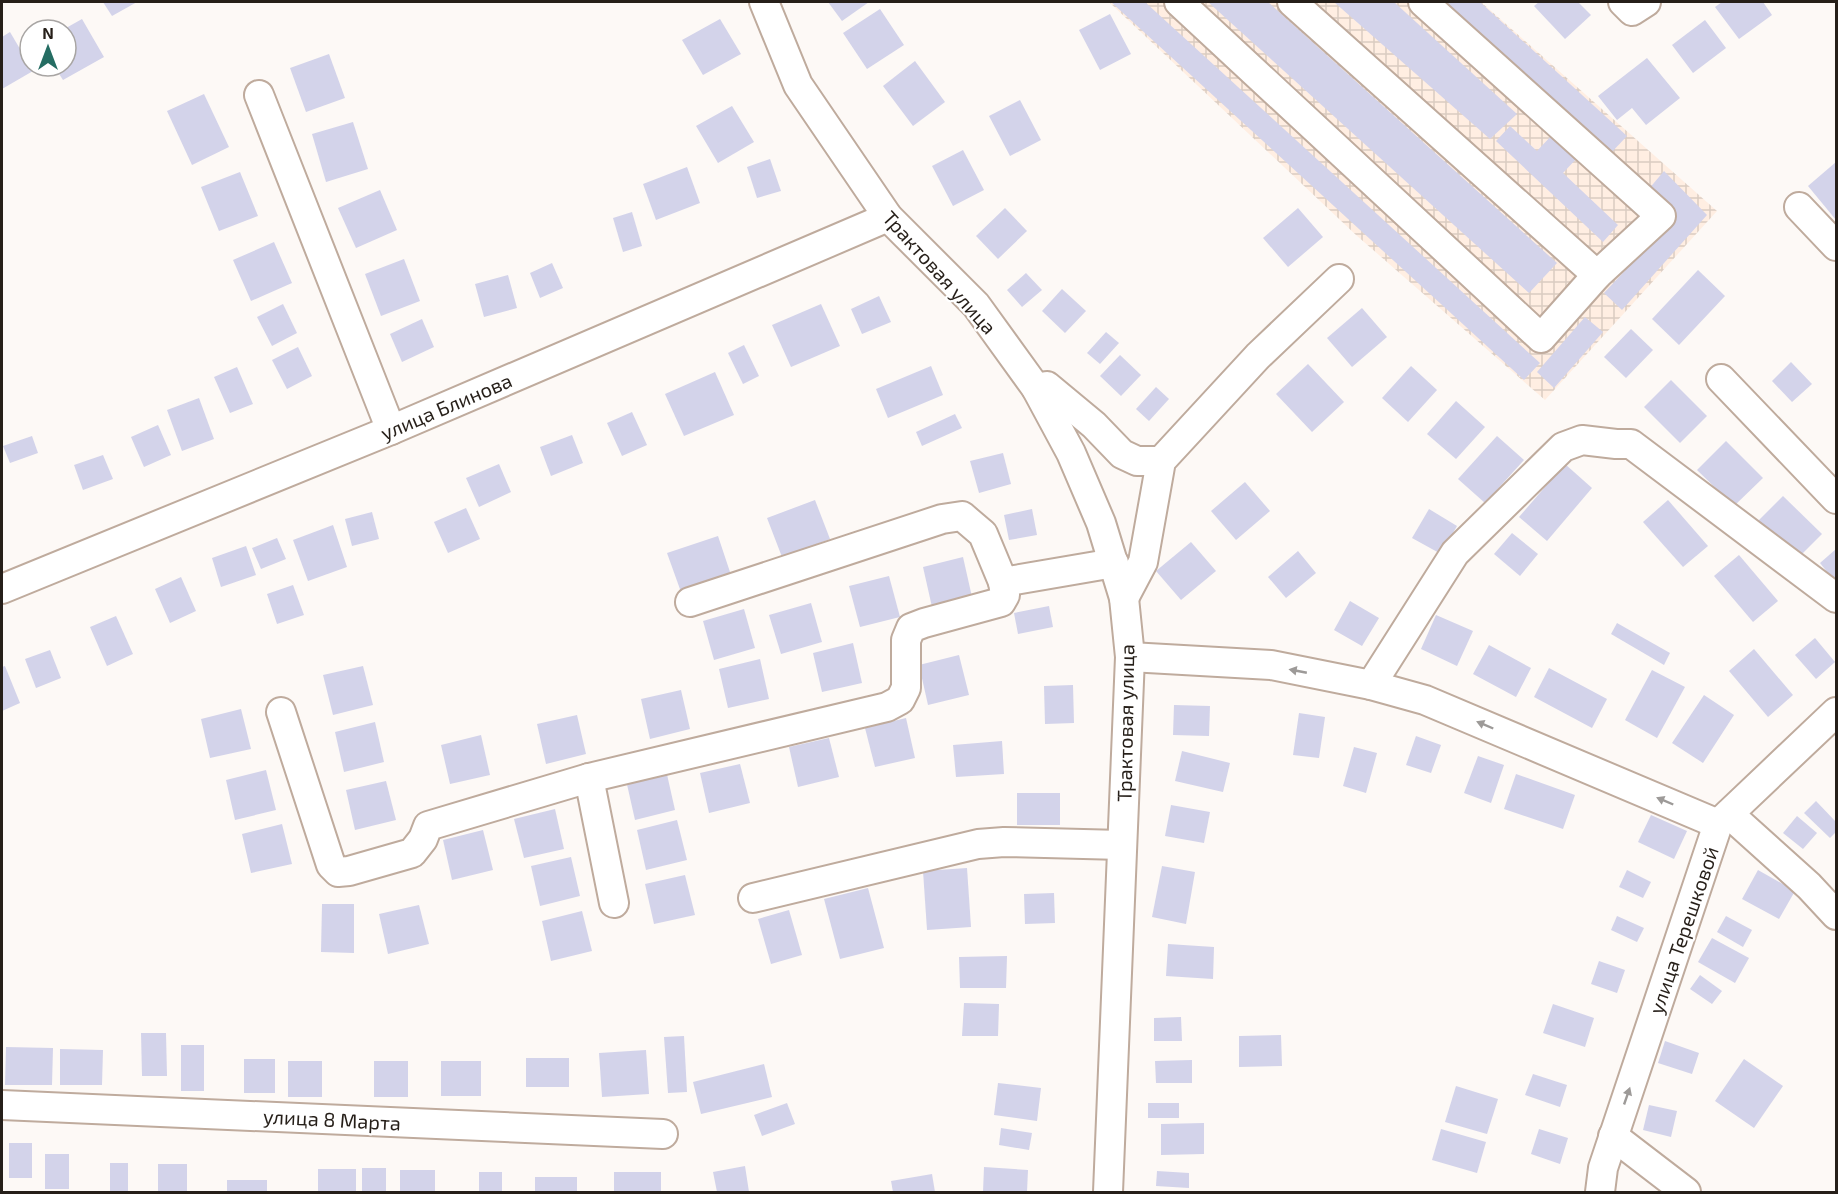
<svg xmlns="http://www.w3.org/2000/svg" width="1838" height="1194" font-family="'Exo 2',sans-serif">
<defs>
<pattern id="industrial-grid" width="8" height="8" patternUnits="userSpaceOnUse" patternTransform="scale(1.5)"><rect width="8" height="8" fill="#ffeee2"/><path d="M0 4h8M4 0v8" fill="none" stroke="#daccc1"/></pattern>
</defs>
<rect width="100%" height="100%" fill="#fdf9f6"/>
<path fill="url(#industrial-grid)" d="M1109 2H1481L1717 211 1545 400 1356 235Z"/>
<g fill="#d3d3ea">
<path d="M103 2H137L112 16Z"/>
<path d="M828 2H869L842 21Z"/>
<path d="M1111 2H1145L1540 363 1524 380Z"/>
<path d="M1208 2H1268L1557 263 1529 293Z"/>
<path d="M1334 2H1394L1517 114 1490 139Z"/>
<path d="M1446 2H1480L1627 136 1611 153Z"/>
<path d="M1539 2H1578L1591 15 1565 39 1534 6Z"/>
<path d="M1722 2H1763L1772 15 1739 39 1715 7Z"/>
<path d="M880 9 904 45 867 69 843 33Z"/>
<path d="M1110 14 1131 54 1100 70 1079 30Z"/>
<path d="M82 19 104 57 63 80 54 66H66V28Z"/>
<path d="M720 19 741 54 703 75 682 40Z"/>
<path d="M1705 20 1726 48 1693 73 1672 45Z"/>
<path d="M10 32 33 71 2 89V37Z"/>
<path d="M329 54 345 98 306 112 290 68Z"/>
<path d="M1647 58 1680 98 1646 125 1632 108 1617 120 1598 96Z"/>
<path d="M915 61 945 102 913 126 883 86Z"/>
<path d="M204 94 229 147 192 165 167 111Z"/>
<path d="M1020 100 1041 140 1010 156 989 116Z"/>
<path d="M732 106 754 142 718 163 696 126Z"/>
<path d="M353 122 368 169 326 182 312 134Z"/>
<path d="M1510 126 1537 151 1553 134 1578 157 1563 173 1618 225 1603 242 1496 141Z"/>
<path d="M963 150 984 190 953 206 932 166Z"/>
<path d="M770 159 781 191 757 198 747 167Z"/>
<path d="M1836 162V220L1808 186Z"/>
<path d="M687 167 700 203 656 220 643 184Z"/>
<path d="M1664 171 1707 215 1622 310 1604 293 1676 216 1648 190Z"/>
<path d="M240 172 258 216 219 231 201 187Z"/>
<path d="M380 190 397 230 356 248 338 208Z"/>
<path d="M1005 208 1027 231 998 259 976 236Z"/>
<path d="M1298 208 1323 237 1288 267 1263 238Z"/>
<path d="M632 212 642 246 623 252 613 218Z"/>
<path d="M274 242 292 283 251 301 233 260Z"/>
<path d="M404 259 420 301 381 316 365 274Z"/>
<path d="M552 263 563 288 540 298 530 273Z"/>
<path d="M1698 270 1725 296 1679 345 1652 319Z"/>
<path d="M1026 273 1042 290 1022 307 1007 290Z"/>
<path d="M508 275 517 308 484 317 475 284Z"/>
<path d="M1062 289 1086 311 1065 333 1042 311Z"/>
<path d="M879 296 891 322 862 334 851 309Z"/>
<path d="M283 304 297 333 272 346 257 317Z"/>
<path d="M821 304 840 346 791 367 772 325Z"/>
<path d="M1362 308 1387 337 1352 367 1327 338Z"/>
<path d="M1585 317 1603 332 1554 388 1537 372Z"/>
<path d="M422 319 434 347 402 362 390 334Z"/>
<path d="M1631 329 1653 350 1626 378 1604 357Z"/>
<path d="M1106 332 1119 343 1100 364 1087 353Z"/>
<path d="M744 345 759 376 743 384 728 353Z"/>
<path d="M298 347 312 376 287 389 272 360Z"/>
<path d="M1120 355 1141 375 1121 396 1100 376Z"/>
<path d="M1791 362 1812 384 1792 402 1772 381Z"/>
<path d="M1308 364 1344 402 1312 432 1276 394Z"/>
<path d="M931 366 943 395 888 418 876 389Z"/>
<path d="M1411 366 1437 390 1408 422 1382 398Z"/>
<path d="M237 367 253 404 230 413 214 377Z"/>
<path d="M715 372 734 415 684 436 665 394Z"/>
<path d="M1671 380 1707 416 1680 443 1644 407Z"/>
<path d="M1156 387 1169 399 1149 421 1136 409Z"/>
<path d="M199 398 214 439 182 451 167 410Z"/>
<path d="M1456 401 1485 427 1456 459 1427 434Z"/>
<path d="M632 412 647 445 622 456 607 423Z"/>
<path d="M955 414 962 428 922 446 916 432Z"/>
<path d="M158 425 171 455 144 467 131 437Z"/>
<path d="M572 435 583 463 551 476 540 447Z"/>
<path d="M32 436 38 453 10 463 3 446Z"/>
<path d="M1497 436 1524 460 1485 503 1458 479Z"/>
<path d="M1726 441 1763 478 1734 506 1697 470Z"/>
<path d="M1003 453 1011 484 979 493 970 461Z"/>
<path d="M103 455 113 479 83 490 74 465Z"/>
<path d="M499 464 511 492 479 507 466 478Z"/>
<path d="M1565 464 1592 488 1547 541 1519 517Z"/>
<path d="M1245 482 1270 511 1236 540 1211 511Z"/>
<path d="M1783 496 1822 534 1793 563 1754 525Z"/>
<path d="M815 500 830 539 782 557 767 518Z"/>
<path d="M1668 500 1708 546 1683 567 1643 522Z"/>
<path d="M466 508 480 539 448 553 434 522Z"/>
<path d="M1032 509 1037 535 1009 540 1004 515Z"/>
<path d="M1429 509 1457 526 1441 554 1412 538Z"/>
<path d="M372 512 379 539 352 546 345 519Z"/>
<path d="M333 525 347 567 308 581 293 540Z"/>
<path d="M1512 533 1538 554 1520 576 1494 554Z"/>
<path d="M718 536 731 575 681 592 667 553Z"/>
<path d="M277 538 286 559 261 569 252 548Z"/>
<path d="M1191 542 1216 571 1181 600 1156 571Z"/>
<path d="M246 546 256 575 221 587 212 558Z"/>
<path d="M1836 549V583L1820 563Z"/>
<path d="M1298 551 1316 573 1286 598 1268 577Z"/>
<path d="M1739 555 1778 601 1753 622 1714 576Z"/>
<path d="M963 557 972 597 932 607 923 567Z"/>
<path d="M889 576 900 617 860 627 849 586Z"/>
<path d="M181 577 196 611 170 623 155 589Z"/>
<path d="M293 585 304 615 277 624 267 594Z"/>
<path d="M1350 601 1379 618 1362 646 1334 630Z"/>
<path d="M811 603 822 642 781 654 769 615Z"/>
<path d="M1049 606 1053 627 1018 634 1014 613Z"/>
<path d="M744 609 755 648 714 660 703 621Z"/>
<path d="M1436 615 1473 631 1457 666 1421 649Z"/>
<path d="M116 616 133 654 107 666 90 627Z"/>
<path d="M1617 623 1670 653 1664 665 1611 634Z"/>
<path d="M1815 638 1835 662 1816 679 1795 655Z"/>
<path d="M853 643 862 683 822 692 813 653Z"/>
<path d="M1489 645 1531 668 1516 697 1473 674Z"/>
<path d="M1754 649 1793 695 1768 717 1729 671Z"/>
<path d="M50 650 61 678 36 688 25 659Z"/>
<path d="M959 655 969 695 928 705 919 665Z"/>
<path d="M760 659 769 699 728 708 719 669Z"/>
<path d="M5 666 20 703 2 711V667Z"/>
<path d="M363 666 373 705 333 715 323 675Z"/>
<path d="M1549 668 1607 699 1592 728 1534 697Z"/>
<path d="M1652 670 1685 687 1657 738 1625 720Z"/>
<path d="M1073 685 1074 723 1045 724 1044 686Z"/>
<path d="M681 690 690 729 650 739 641 699Z"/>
<path d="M1704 695 1734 715 1703 763 1672 743Z"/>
<path d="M1174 705 1210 706 1209 736 1173 735Z"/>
<path d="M241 709 251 749 210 758 201 719Z"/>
<path d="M1299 713 1325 717 1319 758 1293 755Z"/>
<path d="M577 715 586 754 546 764 537 724Z"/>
<path d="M906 718 915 758 875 767 865 728Z"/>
<path d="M375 722 384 762 344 772 335 732Z"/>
<path d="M481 735 490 775 450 784 441 745Z"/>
<path d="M1416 736 1441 745 1431 773 1406 765Z"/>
<path d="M829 738 839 777 798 787 789 747Z"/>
<path d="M1002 741 1004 774 956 777 953 745Z"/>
<path d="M1354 747 1377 753 1366 793 1343 786Z"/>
<path d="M1182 751 1230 763 1223 792 1175 781Z"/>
<path d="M1478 756 1504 765 1491 803 1464 793Z"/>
<path d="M740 764 750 803 709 813 700 773Z"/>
<path d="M266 770 276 810 235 820 226 780Z"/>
<path d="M666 770 675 810 635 820 626 780Z"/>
<path d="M1516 774 1575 795 1563 829 1504 809Z"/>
<path d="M386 781 396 820 355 830 346 790Z"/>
<rect x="1017" y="793" width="43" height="32"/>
<path d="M1816 801 1836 822V832L1830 838 1804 813Z"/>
<path d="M1171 805 1210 812 1204 843 1165 836Z"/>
<path d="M555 809 564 849 524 858 514 819Z"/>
<path d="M1651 815 1687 831 1674 859 1638 842Z"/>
<path d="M1797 816 1817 833 1803 849 1783 833Z"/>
<path d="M677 820 687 860 646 870 637 830Z"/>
<path d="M282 824 292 864 251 873 242 834Z"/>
<path d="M483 830 493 870 452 880 443 840Z"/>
<path d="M571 857 580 896 540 906 531 866Z"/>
<path d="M1162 866 1195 872 1186 924 1152 917Z"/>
<path d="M967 868 971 927 927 930 923 871Z"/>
<path d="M1627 870 1651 882 1643 898 1619 887Z"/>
<path d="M1758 870 1795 891 1779 919 1742 899Z"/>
<path d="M685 875 695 915 654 924 645 884Z"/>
<path d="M868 888 884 948 840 959 824 899Z"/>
<path d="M1054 893 1055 923 1025 924 1024 894Z"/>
<path d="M322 904H354V953L321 952Z"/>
<path d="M419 905 429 944 388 954 379 914Z"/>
<path d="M789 910 802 955 771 964 758 919Z"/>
<path d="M582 911 592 951 551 961 542 921Z"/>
<path d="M1617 916 1644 928 1637 942 1611 930Z"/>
<path d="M1726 916 1752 930 1743 947 1717 932Z"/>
<path d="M1712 938 1749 958 1735 983 1698 962Z"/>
<path d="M1168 944 1214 947 1213 979 1166 976Z"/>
<path d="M1007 956 1006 988H960L959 957Z"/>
<path d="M1599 961 1625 970 1617 993 1591 984Z"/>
<path d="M1700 975 1722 991 1712 1004 1690 989Z"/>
<path d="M964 1003 999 1004 998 1036H962Z"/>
<path d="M1553 1004 1594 1018 1585 1047 1543 1033Z"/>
<path d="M1181 1017 1182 1041H1154V1018Z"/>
<path d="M141 1033H166L167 1076H142Z"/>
<path d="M1281 1035 1282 1066 1239 1067V1036Z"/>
<path d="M684 1036 687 1092 668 1093 664 1037Z"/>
<path d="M1665 1041 1699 1053 1692 1074 1658 1063Z"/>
<rect x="181" y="1045" width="23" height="46"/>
<path d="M6 1047 53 1048 52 1085H5Z"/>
<path d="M60 1049 103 1050 102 1085H60Z"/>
<path d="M646 1050 649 1094 602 1097 599 1053Z"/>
<rect x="526" y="1058" width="43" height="29"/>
<rect x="244" y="1059" width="31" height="34"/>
<path d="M1744 1059 1783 1086 1754 1128 1715 1101Z"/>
<path d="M1192 1060V1083H1156L1155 1061Z"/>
<rect x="288" y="1061" width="34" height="36"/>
<rect x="374" y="1061" width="34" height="36"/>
<rect x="441" y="1061" width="40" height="35"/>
<path d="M764 1064 772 1097 701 1114 693 1082Z"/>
<path d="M1533 1074 1567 1085 1560 1107 1525 1095Z"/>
<path d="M998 1083 1041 1088 1037 1121 994 1115Z"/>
<path d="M1456 1086 1498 1099 1487 1134 1445 1122Z"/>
<path d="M787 1103 795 1124 762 1136 754 1115Z"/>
<rect x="1148" y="1103" width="31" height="15"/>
<path d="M1649 1105 1677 1111 1671 1137 1643 1130Z"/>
<path d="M1204 1123V1154L1161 1155V1124Z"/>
<path d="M1001 1128 1032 1133 1029 1150 999 1145Z"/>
<path d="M1441 1129 1486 1142 1477 1173 1432 1160Z"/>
<path d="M1539 1129 1568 1138 1560 1164 1531 1154Z"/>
<rect x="9" y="1143" width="23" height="35"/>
<rect x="45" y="1154" width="24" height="35"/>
<rect x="110" y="1163" width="18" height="29"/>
<rect x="158" y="1164" width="29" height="28"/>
<path d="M745 1166 749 1192H717L713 1172Z"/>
<path d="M984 1167 1028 1170 1027 1192H983Z"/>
<rect x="362" y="1168" width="24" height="24"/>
<rect x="318" y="1169" width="38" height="23"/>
<rect x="400" y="1170" width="35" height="22"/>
<path d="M1157 1171 1189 1173V1188L1156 1186Z"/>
<rect x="479" y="1172" width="23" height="20"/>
<rect x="614" y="1172" width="47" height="20"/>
<path d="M932 1174 935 1192H893L891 1181Z"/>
<rect x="535" y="1177" width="42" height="15"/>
<rect x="227" y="1180" width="40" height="12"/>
</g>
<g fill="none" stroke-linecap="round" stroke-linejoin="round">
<g stroke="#bfab9d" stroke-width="32">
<g id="minor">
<path d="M764 2 798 85 888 217 976 305 1036 388 1071 453 1101 523 1124 598 1130 657 1108 1192"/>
<path d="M1179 2 1541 338 1597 275 1661 216 1423 2"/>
<path d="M1292 2 1597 275"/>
<path d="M1623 2 1632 11 1646 2"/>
<path d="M259 95 391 430"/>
<path d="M1799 207 1836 246"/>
<path d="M1721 379 1836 499"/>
<path d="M1036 388 1047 386 1094 425 1122 454 1137 461H1161"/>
<path d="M2 589 391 430 888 217"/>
<path d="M1124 598 1143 562 1161 461 1258 356 1339 279"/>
<path d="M690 602 942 519 962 516 983 534 1003 582 1114 563"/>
<path d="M1130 657 1271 665 1371 685 1425 700 1718 824"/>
<path d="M1371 685 1455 553 1563 447 1582 440 1616 444H1631L1836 598"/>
<path d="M281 712 331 865 338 872 349 871 412 853 423 839 428 826 589 778 887 707 900 700 906 688V640L911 628 924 623 1001 602 1005 595 1003 582"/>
<path d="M589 778 614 903"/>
<path d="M1729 814 1809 886 1836 915"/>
<path d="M753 898 978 844 1004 842 1122 845"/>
<path d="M2 1105 663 1134"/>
<path d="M1613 1136 1686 1192"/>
<path d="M1600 1192 1603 1168 1718 824 1836 712"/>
</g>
</g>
<use href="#minor" stroke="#fff" stroke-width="28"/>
</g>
<defs><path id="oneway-solid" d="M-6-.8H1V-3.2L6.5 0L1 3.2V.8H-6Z" transform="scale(1.5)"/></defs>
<g fill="#9d9a98">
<use href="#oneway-solid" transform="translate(1298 671) rotate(-169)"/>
<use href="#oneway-solid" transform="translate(1485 725) rotate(-157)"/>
<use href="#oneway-solid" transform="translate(1665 801) rotate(-157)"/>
<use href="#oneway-solid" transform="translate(1627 1096) rotate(-71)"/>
</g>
<g text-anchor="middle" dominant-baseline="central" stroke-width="4.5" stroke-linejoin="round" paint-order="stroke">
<g font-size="20" fill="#261f19" stroke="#fff">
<text transform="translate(940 272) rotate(48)">Трактовая улица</text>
<text transform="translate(446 406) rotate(-23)">улица Блинова</text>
<text transform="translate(1125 723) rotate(-89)">Трактовая улица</text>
<text transform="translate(1683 930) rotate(-71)">улица Терешковой</text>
<text transform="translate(332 1119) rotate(3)">улица 8 Марта</text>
</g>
</g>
<rect width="1838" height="1194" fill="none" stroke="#261f19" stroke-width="6"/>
<g transform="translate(48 48)"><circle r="28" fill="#ffffff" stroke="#a8a5a3" stroke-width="1.5"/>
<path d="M0-4.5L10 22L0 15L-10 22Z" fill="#256d63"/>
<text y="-9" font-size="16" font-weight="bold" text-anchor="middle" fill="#261f19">N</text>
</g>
</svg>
